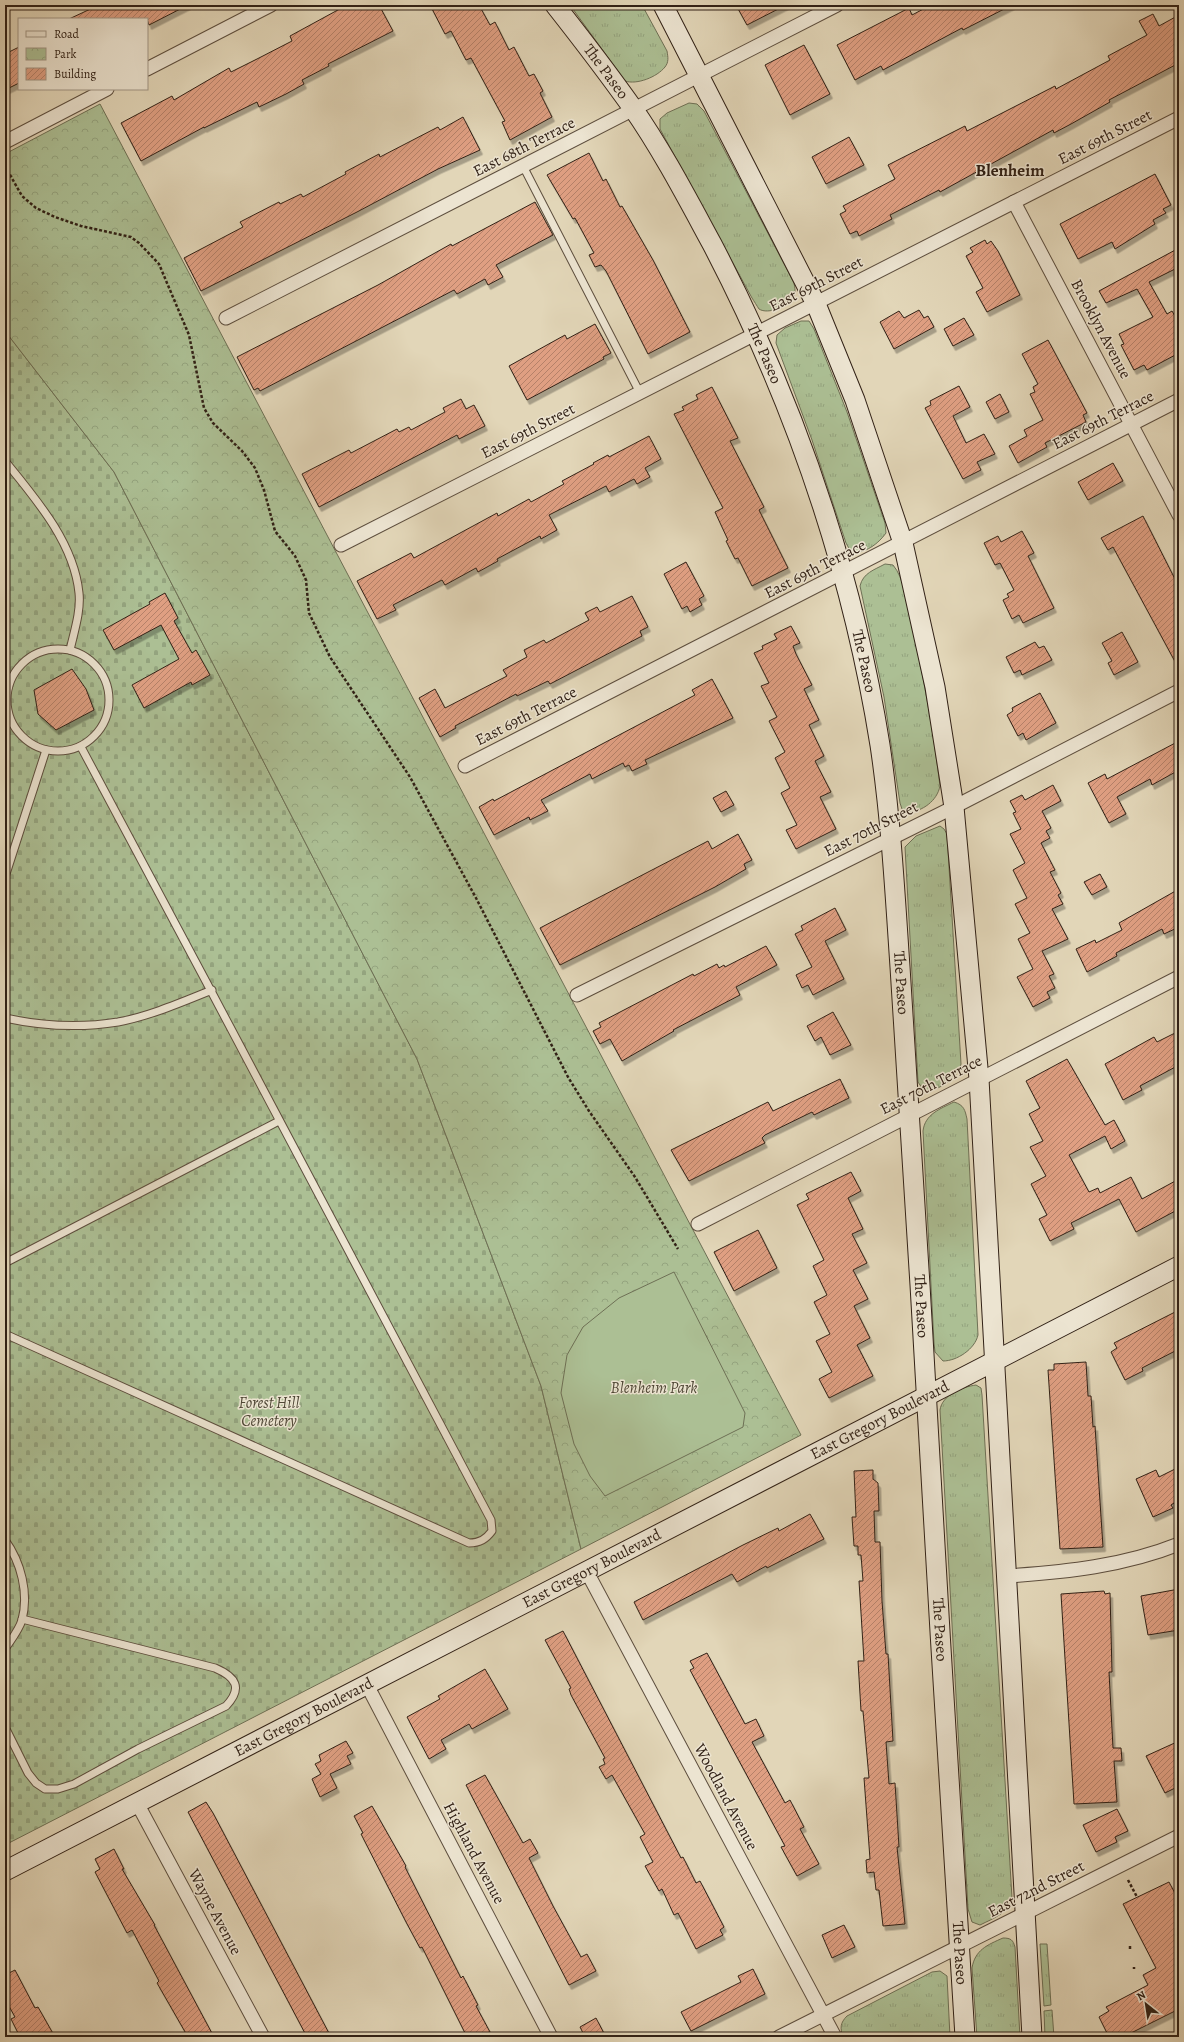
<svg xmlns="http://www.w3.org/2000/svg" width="1184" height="2042" font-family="Alegreya,serif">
<defs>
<pattern id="grass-tufts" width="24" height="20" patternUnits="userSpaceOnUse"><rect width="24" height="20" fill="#acbf94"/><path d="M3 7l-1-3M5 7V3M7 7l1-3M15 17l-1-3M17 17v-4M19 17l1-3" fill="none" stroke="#94a47f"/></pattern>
<pattern id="cemetery-stones" width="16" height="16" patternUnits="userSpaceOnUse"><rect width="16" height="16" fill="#acbf94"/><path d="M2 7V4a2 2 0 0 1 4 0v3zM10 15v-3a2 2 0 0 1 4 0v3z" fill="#94a47f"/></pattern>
<pattern id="park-crowns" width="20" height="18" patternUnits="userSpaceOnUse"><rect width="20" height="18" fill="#acbf94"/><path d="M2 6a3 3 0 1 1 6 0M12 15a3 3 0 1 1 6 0" fill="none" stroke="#94a47f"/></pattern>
<pattern id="building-hatch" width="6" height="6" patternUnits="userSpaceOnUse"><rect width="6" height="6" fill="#df9f82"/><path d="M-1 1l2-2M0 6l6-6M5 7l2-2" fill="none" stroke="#b58169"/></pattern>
<filter id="shadow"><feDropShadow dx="2.5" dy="4.5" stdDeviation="0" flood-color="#0004"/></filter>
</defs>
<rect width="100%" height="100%" fill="#e2d6b8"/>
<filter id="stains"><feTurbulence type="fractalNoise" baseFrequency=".005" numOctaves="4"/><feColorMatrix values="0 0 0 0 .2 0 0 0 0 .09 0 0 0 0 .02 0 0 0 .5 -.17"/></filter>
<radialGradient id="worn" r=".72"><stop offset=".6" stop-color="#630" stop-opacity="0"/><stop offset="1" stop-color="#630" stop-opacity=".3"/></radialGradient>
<g fill="url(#grass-tufts)" stroke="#6e7055">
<path d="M570 5H642L667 51C668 57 669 62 665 67 657 77 637 85 625 81Z"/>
<path d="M689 103 697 104 704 111 794 283C795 288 796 293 793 298 789 306 768 315 759 309 757 306 754 301 752 298L660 129V119L667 113Z"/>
<path d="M801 321H809L814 329 847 412 885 523 886 533C878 544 865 554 851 552L846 543 812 440 776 343 777 335 785 328Z"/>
<path d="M885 564 893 565C904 578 906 600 910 617 923 673 933 729 940 786 937 801 923 811 907 813L902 809 900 803 884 697 860 586C863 573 874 570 885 564Z"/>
<path d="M940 826 944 829 947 834 961 1064C958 1078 939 1091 924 1091L918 1082 905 847 916 836Z"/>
<path d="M954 1102C964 1105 965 1110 967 1119L978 1335C975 1349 957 1361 943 1361L935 1352 934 1343 923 1131C925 1114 940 1109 954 1102Z"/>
<path d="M976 1385 981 1388 982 1395 1012 1898C1007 1914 994 1918 980 1925L972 1922 968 1909 940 1410C942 1395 962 1387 976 1385Z"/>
<path d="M1003 1938C1011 1938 1013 1940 1015 1947L1020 2037H977L972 1968C975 1950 987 1945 1003 1938Z"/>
<path d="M1040 1944H1047L1051 2005 1044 2006Z"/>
<path d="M940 1971 947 1976 950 2037H843C840 2028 840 2023 847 2016L932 1972Z"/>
<path d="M1052 2010 1054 2037H1045L1044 2011Z"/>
</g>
<path fill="url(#cemetery-stones)" stroke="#6e7055" d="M5 331 114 472 417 1059 541 1386 581 1549 5 1845Z"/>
<path fill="url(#park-crowns)" stroke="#6e7055" d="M100 104 801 1435 581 1549 541 1386 417 1059 114 472 5 331V154Z"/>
<path fill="#acbf94" stroke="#6e7055" d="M674 1272 745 1413 743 1427 605 1496 590 1476 574 1444 561 1393 567 1355 583 1327 619 1298Z"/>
<g fill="url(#building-hatch)" stroke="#312116" filter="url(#shadow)">
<path d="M99 5H188L149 25 147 19H69Z"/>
<path d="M347 5H379L393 31 328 64 329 66 302 80 304 84 286 94 259 107 257 102 204 128V127L141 161 121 123 172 96 174 100 229 68 231 72 257 59 292 41 290 36Z"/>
<path d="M430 5H479L490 25 495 22 509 50 514 47 529 76 534 74 543 91 540 93 552 117 510 140 502 122 505 121 471 58 466 60 451 31 445 34Z"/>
<path d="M736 5H786L747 25Z"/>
<path d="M931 5H1012L963 30 962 28 883 70 881 66 855 80 837 45 909 8 912 15Z"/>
<path d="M1153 14 1159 26 1179 15V63L1109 100 1110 102 1071 124 1054 133 1053 130 940 192 939 190 890 215 892 219 859 236 857 231 850 234 840 214 846 211 843 206 895 179 888 165 965 126 967 131 1055 86 1056 89 1110 60 1108 56 1147 35 1139 21Z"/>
<path d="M804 45 830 94 790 115 765 65Z"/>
<path d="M19 47V83L5 90V54Z"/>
<path d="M463 117 480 150 438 169 357 212 201 291 184 258 243 227 240 222 279 202 280 204 301 194 303 197 346 174 345 172 379 154 380 157 438 127 440 130Z"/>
<path d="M849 137 864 165 826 184 812 157Z"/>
<path d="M589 153 603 181 606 179 620 207 622 206 653 260 690 332 648 354 606 271 601 265 595 267 589 255 594 253 575 218 573 219 547 175Z"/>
<path d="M1155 174 1171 205 1163 209 1166 213 1153 220 1155 224 1115 249 1112 242 1078 259 1060 224Z"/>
<path d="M535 202 553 235 496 265 503 277 488 285 485 279 457 294 454 290 260 391 258 388 254 390 237 357 378 285 451 244 452 246Z"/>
<path d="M985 240 987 244 991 241 998 251 1020 295 987 312 976 292 983 288 966 256 973 252 970 248Z"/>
<path d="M1179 248V267L1149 282 1167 314 1172 311 1179 323V353L1147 370 1144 365 1134 370 1121 345 1124 344 1119 334 1153 317 1137 289 1106 303 1099 291Z"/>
<path d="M919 310 924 318 928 316 934 327 894 349 880 322 899 311 904 318Z"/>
<path d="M964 318 974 335 953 346 944 329Z"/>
<path d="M595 324 611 353 603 357 604 359 527 400 509 366 565 335 567 339Z"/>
<path d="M1048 340 1087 413 1083 415 1086 422 1045 443 1047 447 1018 463 1009 446 1027 436 1024 430 1043 420 1030 394 1035 392 1033 387 1038 384 1022 354Z"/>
<path d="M959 386 970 407 953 416 966 443 984 434 995 454 977 462 981 470 963 479 925 408 931 405 930 401Z"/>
<path d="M712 387 738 438 730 441 764 507 759 510 788 568 752 586 738 558 735 559 726 541 728 540 715 512 723 508 674 414 684 410 682 407 698 399 696 395Z"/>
<path d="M1000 394 1009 412 995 419 986 402Z"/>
<path d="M461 399 466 409 474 405 485 426 459 439 457 435 319 507 302 474 349 450 351 453 397 429 399 432 409 427 411 430 445 412 443 408Z"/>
<path d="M649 436 661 459 645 468 650 477 637 484 634 479 609 492 606 486 549 515 557 530 541 539 540 536 497 559 498 561 478 572 476 568 445 585 442 580 393 605 396 610 377 619 357 581 411 553 414 558 497 513 498 516 529 499 531 502 564 484 562 481 594 464 593 463 608 455 609 457Z"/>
<path d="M1113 463 1123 481 1088 500 1078 482Z"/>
<path d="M1143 516 1179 587V669L1113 547 1108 550 1101 538Z"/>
<path d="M1022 531 1034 553 1028 556 1054 608 1023 623 1019 615 1012 619 1003 600 1009 597 1007 594 1014 590 1000 563 995 565 984 543 998 536 1001 542Z"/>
<path d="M686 562 704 596 699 599 702 605 690 612 687 606 682 609 664 574Z"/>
<path d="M165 593 178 618 174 621 192 653 196 650 210 675 192 685 191 682 144 708 132 685 179 659 161 625 114 650 103 630 150 604 149 602Z"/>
<path d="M632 596 648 627 640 631 642 636 550 684 548 681 517 696 516 694 455 726 456 728 440 737 419 698 435 689 445 708 507 676 503 670 527 657 524 650 544 640 546 643 589 620 585 613 597 607 600 612Z"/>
<path d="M791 626 800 643 793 646 796 654 812 685 804 689 819 720 809 725 824 756 815 761 831 792 820 797 836 829 796 849 786 830 797 825 781 793 790 788 775 758 785 752 769 721 777 717 761 686 769 683 754 653 763 649 762 646 777 639 774 634Z"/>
<path d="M1122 632 1138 662 1114 675 1108 663 1112 661 1102 643Z"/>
<path d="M1035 642 1039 648 1044 646 1052 660 1022 675 1020 670 1014 673 1006 657Z"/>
<path d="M72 669 86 689 94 710 56 730 38 714 34 690Z"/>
<path d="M712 679 733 718 645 760 647 764 632 771 629 765 625 767 623 763 592 779 590 774 541 800 548 811 530 820 529 817 494 835 479 807 493 799 494 801 695 695 692 690Z"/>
<path d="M1040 693 1056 723 1026 740 1023 733 1018 736 1007 715 1013 711 1012 708Z"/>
<path d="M1179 741V770L1152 785 1150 779 1117 797 1126 814 1109 823 1088 783 1105 774 1107 779Z"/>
<path d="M1053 785 1061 801 1042 811 1051 828 1046 831 1050 838 1041 843 1055 870 1050 872 1061 893 1058 895 1063 904 1052 909 1068 939 1042 951 1054 974 1049 976 1055 988 1047 992 1050 998 1033 1007 1017 977 1033 969 1018 939 1030 933 1015 904 1027 898 1013 870 1025 863 1010 834 1021 829 1013 813 1016 812 1010 801 1022 795 1025 800Z"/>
<path d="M726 791 734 805 721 812 713 798Z"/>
<path d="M738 834 752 860 744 864 746 869 715 887 560 965 540 928 708 841 712 849Z"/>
<path d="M1100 874 1107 887 1092 895 1084 882Z"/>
<path d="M1179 889V927L1164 934 1162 929 1116 953 1117 956 1087 972 1076 949 1095 940 1096 943 1122 930 1119 923Z"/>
<path d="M835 908 846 930 825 941 844 979 813 995 808 985 802 988 796 975 812 967 795 934 803 930 801 926Z"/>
<path d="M766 946 777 965 736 987 740 995 673 1030 674 1031 622 1061 610 1039 600 1044 593 1031 601 1027 599 1023 693 974 694 976 717 964 719 968 724 965 725 967Z"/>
<path d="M833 1012 851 1045 830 1055 821 1037 815 1041 807 1026Z"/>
<path d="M1179 1031V1065L1140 1086 1142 1090 1123 1100 1105 1064 1154 1037 1157 1042Z"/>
<path d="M1067 1059 1105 1125 1114 1120 1125 1141 1111 1149 1105 1136 1069 1155 1089 1192 1098 1188 1100 1193 1131 1177 1142 1199 1179 1179V1209L1136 1232 1119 1199 1071 1223 1074 1229 1050 1241 1039 1219 1047 1215 1031 1184 1046 1176 1030 1147 1043 1141 1029 1114 1040 1108 1026 1081Z"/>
<path d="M840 1079 849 1098 814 1115 812 1112 765 1135 762 1138 765 1143 689 1181 671 1150 768 1102 773 1111Z"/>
<path d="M851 1172 861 1191 848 1198 863 1229 852 1234 867 1263 853 1270 868 1299 854 1306 870 1338 857 1345 873 1376 829 1398 819 1379 832 1372 816 1341 830 1334 814 1302 827 1295 813 1266 824 1260 797 1205 809 1199 806 1194Z"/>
<path d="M758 1230 777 1268 734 1291 714 1252Z"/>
<path d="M1179 1310V1349L1142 1368 1143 1371 1125 1380 1111 1352 1117 1348 1114 1343Z"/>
<path d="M1086 1362 1088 1396H1091L1093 1427 1095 1426 1103 1547 1060 1549 1048 1370H1054V1364Z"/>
<path d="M1179 1467V1500L1171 1505 1173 1508 1153 1517 1136 1479 1156 1470 1159 1477Z"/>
<path d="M873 1470V1479L878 1483 879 1511H874L875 1542H880L882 1601 886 1654H888L893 1741 886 1742 889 1784 895 1783 899 1847H897L905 1924 883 1926 879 1890H876L874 1872 867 1873 866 1860 870 1859 864 1778H869L863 1711H861L858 1661H864L859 1581H863L861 1555H858V1546H854L852 1517H856L854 1471Z"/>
<path d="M810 1514 824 1539 767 1568 766 1566 737 1582 732 1574 643 1620 634 1602 743 1545 778 1528 779 1531Z"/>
<path d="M1179 1589V1630L1148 1635 1141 1596Z"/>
<path d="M1104 1591 1105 1594 1110 1593 1112 1672H1109L1113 1748H1121L1122 1761H1114L1117 1802 1074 1804 1061 1594Z"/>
<path d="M563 1631 681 1858 683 1857 696 1883 700 1881 724 1927 720 1930 723 1935 696 1949 678 1913 674 1915 662 1889 659 1891 645 1866 653 1862 640 1837 645 1834 612 1775 606 1779 599 1767 605 1764 603 1759 605 1758 571 1695 569 1689 571 1688 545 1640Z"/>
<path d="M707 1653 745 1724 756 1719 764 1736 752 1742 785 1803 790 1800 804 1827 800 1829 819 1864 797 1876 781 1847 785 1846 690 1670 694 1668 690 1661Z"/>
<path d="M485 1669 508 1709 472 1729 469 1724 441 1740 446 1749 429 1759 407 1717 440 1699 438 1696Z"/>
<path d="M346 1741 353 1753 347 1756 351 1764 330 1774 337 1788 320 1797 312 1779 321 1774 315 1764 321 1761 319 1755Z"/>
<path d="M1179 1741V1786L1165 1793 1146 1756Z"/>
<path d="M485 1775 523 1843 530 1839 538 1853 529 1858 553 1906 581 1957 587 1954 596 1971 569 1985 466 1785Z"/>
<path d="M206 1802 213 1813 331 2037H307L188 1812Z"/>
<path d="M372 1806 406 1866 405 1867 461 1978 463 1976 478 2005 476 2006 490 2032 481 2037H467L422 1947 420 1948 406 1922 361 1834 363 1833 354 1816Z"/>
<path d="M1117 1809 1128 1831 1115 1837 1117 1842 1096 1852 1083 1825Z"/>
<path d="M114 1849 124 1869H122L155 1925H154L214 2037H188L157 1983 159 1981 132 1930 127 1933 95 1872 100 1869 95 1859Z"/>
<path d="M1169 1882 1179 1901V2009L1123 2037 1119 2033 1109 2037 1099 2017 1109 2011 1106 2007 1148 1985 1143 1975 1156 1968 1123 1904Z"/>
<path d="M844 1925 855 1947 832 1958 822 1935Z"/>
<path d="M753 1969 765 1994 691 2031 681 2012 741 1982 738 1976Z"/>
<path d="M15 1970 35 2008 38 2007 55 2037H20L11 2019 15 2017 5 1999V1975Z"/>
<path d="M596 2018 606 2037H585L580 2027Z"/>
</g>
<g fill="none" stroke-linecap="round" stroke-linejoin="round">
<g stroke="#5d4e3e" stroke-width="9">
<g id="service">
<path d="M523 166 640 393"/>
<path d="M5 461C36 499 74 543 79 593 81 611 74 632 70 650"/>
<circle cx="58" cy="700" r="51"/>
<path d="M5 877 46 750"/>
<path d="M5 1018C42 1026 81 1028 118 1022 150 1016 182 1002 212 990"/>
<path d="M5 1263 279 1121"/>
<path d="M5 1334 469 1543C480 1543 486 1539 492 1531L491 1520C354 1263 219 1004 81 747"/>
<path d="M5 1540C21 1562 29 1593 22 1620 19 1630 11 1640 5 1649"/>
<path d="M5 1727 28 1773 36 1783 45 1789H58L74 1784 138 1749 226 1706C243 1688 236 1677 215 1668L22 1619"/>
</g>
</g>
<g stroke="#5d4e3e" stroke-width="15">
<g id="minor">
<path d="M147 69 271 5"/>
<path d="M5 142 107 89"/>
<path d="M1014 202 1179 515"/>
<path d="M226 318 837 5"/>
<path d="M341 545 1179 118"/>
<path d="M465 766 1179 400"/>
<path d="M577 995 954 807 1179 691"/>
<path d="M698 1224 1179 977"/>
<path d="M587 1572 835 2037"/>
<path d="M1007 1576C1066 1572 1124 1566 1179 1544"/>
<path d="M367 1685 551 2037"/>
<path d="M137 1803 263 2037"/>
<path d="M779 2037 1179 1836"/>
</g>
</g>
<g stroke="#312116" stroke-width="21">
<g id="secondary">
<path id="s1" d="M555 5C581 38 607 72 632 107 662 150 687 198 712 244 794 401 852 570 880 745 891 819 895 893 900 967 907 1073 914 1179 920 1285 934 1536 949 1786 965 2037"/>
<path d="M663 5 816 304 855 400 903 543 935 687 954 807 979 1079 1032 2037"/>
<path id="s2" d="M5 1871 1179 1266"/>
</g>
</g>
<g stroke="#312116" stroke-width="2.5" stroke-dasharray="3 2" stroke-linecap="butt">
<path d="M5 166 22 196 36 208 55 217 81 226 131 237 139 243 159 264 189 335 204 408 213 423 242 451 255 468 264 490 275 531 295 556 306 580 309 613 330 657 410 777 476 898 568 1077 589 1111 635 1177 678 1249"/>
<path d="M1128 1880 1137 1897"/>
<path d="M1130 1946V1950"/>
<path d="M1134 1967V1969"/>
</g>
<use href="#service" stroke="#ece4d1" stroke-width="7"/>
<use href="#minor" stroke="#ece4d1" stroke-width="13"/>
<use href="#secondary" stroke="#ece4d1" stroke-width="19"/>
</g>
<g text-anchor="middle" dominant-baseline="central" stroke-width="3" stroke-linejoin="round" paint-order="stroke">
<g font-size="16" fill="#312116" stroke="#ece4d1">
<text stroke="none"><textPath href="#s1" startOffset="84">The Paseo</textPath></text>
<text transform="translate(1105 137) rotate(-27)">East 69th Street</text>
<text transform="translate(524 147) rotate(-27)">East 68th Terrace</text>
<text transform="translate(816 284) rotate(-27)">East 69th Street</text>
<text transform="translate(1101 329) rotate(62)">Brooklyn Avenue</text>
<text stroke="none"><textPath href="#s1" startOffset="408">The Paseo</textPath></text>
<text transform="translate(1103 420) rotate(-27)">East 69th Terrace</text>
<text transform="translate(528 431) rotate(-27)">East 69th Street</text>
<text transform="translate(815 569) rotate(-27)">East 69th Terrace</text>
<text stroke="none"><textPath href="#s1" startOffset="732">The Paseo</textPath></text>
<text transform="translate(526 716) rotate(-27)">East 69th Terrace</text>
<text transform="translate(871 829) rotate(-27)">East 70th Street</text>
<text stroke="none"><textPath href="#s1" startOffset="1056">The Paseo</textPath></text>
<text transform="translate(931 1085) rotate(-27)">East 70th Terrace</text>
<text stroke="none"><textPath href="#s1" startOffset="1380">The Paseo</textPath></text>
<text stroke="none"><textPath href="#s2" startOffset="984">East Gregory Boulevard</textPath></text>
<text stroke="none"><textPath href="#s2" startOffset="660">East Gregory Boulevard</textPath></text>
<text stroke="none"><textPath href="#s1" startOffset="1704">The Paseo</textPath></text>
<text stroke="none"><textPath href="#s2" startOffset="336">East Gregory Boulevard</textPath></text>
<text transform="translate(726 1797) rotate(62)">Woodland Avenue</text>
<text transform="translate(474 1853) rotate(62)">Highland Avenue</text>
<text transform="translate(1036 1889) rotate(-27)">East 72nd Street</text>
<text transform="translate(215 1912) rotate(62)">Wayne Avenue</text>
<text stroke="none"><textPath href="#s1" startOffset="2028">The Paseo</textPath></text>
</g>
<g font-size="16" font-style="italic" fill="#504836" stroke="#ece4d1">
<text x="654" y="1388">Blenheim Park</text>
<text x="269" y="1403">Forest Hill<tspan x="269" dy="18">Cemetery</tspan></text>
</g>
<g font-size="17" font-weight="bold" fill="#312116" stroke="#ece4d1">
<text x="1010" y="170">Blenheim</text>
</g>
</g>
<rect width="1184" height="2042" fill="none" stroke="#e2d6b8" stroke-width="20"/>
<rect x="6" y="6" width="1172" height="2030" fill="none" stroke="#312116" stroke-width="2"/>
<rect x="10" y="10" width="1164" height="2022" fill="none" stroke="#312116"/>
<rect x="18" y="18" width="130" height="72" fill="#ece4d1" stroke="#a19686"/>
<rect x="26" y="31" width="20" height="6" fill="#ece4d1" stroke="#a19686"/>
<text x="54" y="38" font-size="12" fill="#312116">Road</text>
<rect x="26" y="48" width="20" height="12" fill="url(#park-crowns)" stroke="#a19686"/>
<text x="54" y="58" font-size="12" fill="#312116">Park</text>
<rect x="26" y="68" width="20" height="12" fill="url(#building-hatch)" stroke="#a19686"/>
<text x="54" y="78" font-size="12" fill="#312116">Building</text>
<g transform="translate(1146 2004) rotate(330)" stroke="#ece4d1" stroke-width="3" paint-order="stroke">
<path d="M0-3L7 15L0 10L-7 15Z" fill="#312116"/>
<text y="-6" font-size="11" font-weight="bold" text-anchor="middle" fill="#312116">N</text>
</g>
<rect width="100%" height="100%" filter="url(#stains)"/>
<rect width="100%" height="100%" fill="url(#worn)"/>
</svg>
